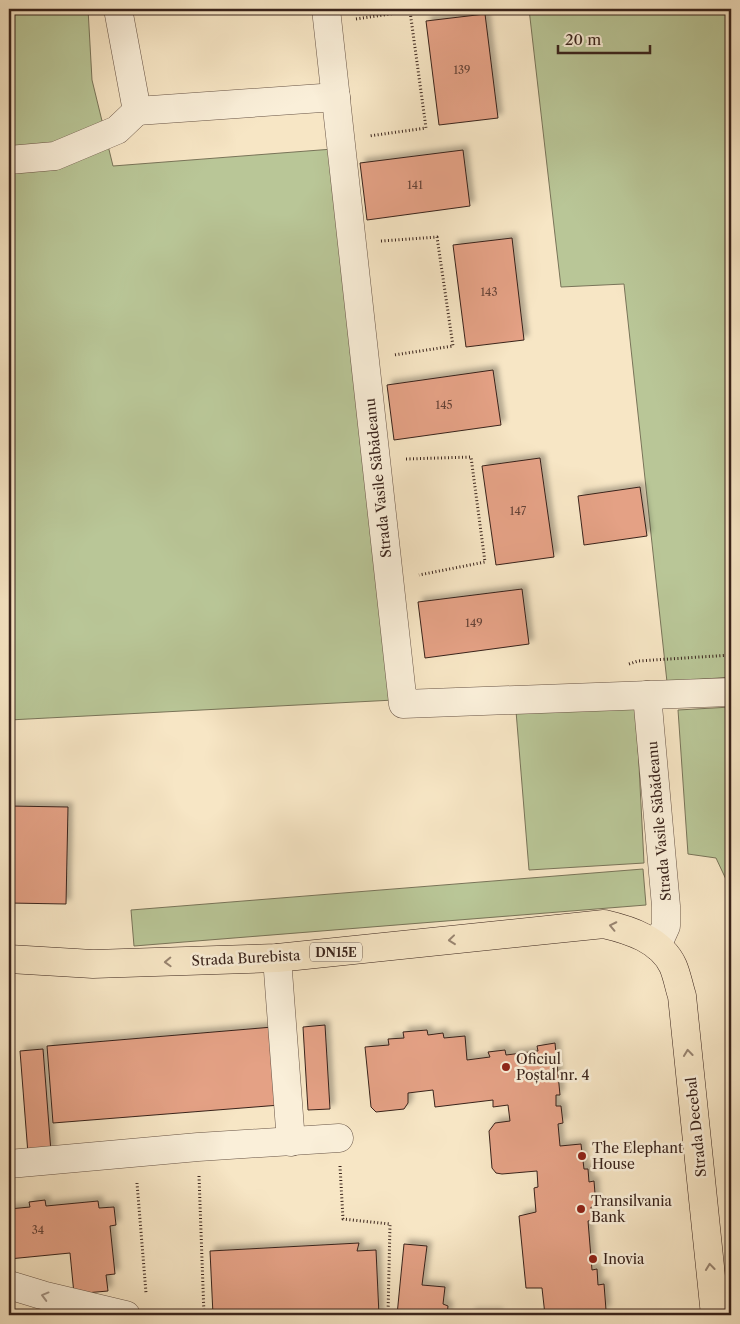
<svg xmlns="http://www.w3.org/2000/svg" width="740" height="1324" font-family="'Libre Caslon Text',serif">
<defs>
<filter id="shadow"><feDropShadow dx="4.5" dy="-4.5" stdDeviation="2.5" flood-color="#0004"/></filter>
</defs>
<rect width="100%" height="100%" fill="#f7e6c5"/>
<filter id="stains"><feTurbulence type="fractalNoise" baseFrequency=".004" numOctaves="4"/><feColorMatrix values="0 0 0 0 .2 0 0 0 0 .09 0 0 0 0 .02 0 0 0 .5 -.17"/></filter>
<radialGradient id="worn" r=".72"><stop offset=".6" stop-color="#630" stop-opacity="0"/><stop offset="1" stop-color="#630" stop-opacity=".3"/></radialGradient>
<g fill="#b9c697" stroke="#797459">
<path d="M9 9H88L92 80 113 166 333 149 394 700 9 720Z"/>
<path d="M529 9H731V677L667 682 624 284 561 287Z"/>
<path d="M636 707 644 863 529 870 516 711Z"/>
<path d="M731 707V890L716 858 688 854 678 710Z"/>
<path d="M643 869 646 905 134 946 131 910Z"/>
</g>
<g fill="#e4a185" stroke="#39231b" filter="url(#shadow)">
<path d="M485 14 498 118 439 125 426 21Z"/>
<path d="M463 150 470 206 367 220 360 163Z"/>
<path d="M512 238 524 340 466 347 453 245Z"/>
<path d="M493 370 501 425 394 440 387 385Z"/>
<path d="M540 458 554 557 496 565 482 466Z"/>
<path d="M640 487 647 536 584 545 578 496Z"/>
<path d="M522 589 529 644 425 658 418 602Z"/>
<path d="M9 806 68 807 66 904 9 903Z"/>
<path d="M325 1025 330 1109 308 1110 303 1027Z"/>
<path d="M273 1027 280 1105 53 1123 47 1046Z"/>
<path d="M427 1030 428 1035 443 1033 444 1038 465 1036 467 1060 490 1057 488 1052 505 1050 506 1055 538 1051 537 1046 555 1043 560 1095H556V1106H561L563 1123 558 1124 560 1146 581 1144 584 1169H588L589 1182 594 1181 596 1206 591 1207 592 1220 588 1221 592 1270 597 1269 598 1285 604 1284 606 1310 601 1311V1315H545L542 1288H526L519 1216 536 1212 534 1188 538 1187 537 1171 502 1174 496 1173 492 1168 489 1131 495 1123 510 1121 508 1105 493 1107V1100L435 1107 433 1090 408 1093V1103L404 1109 376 1112 371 1107 365 1047 389 1045 388 1039 404 1038 403 1032Z"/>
<path d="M43 1049 51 1152 28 1154 20 1051Z"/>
<path d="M45 1200 46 1206 98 1201 99 1208 114 1207 116 1225 110 1226 115 1274 106 1275 108 1291 74 1294 70 1253 9 1259V1209L30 1207 29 1202Z"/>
<path d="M359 1243 357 1251 376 1250 379 1315H325V1310L213 1315 210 1251Z"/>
<path d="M404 1244 427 1246 422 1285 445 1287 443 1304 448 1306 447 1315H397Z"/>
<rect x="471" y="1313" width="27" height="2"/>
</g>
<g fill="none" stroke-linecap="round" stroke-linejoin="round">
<g stroke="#685446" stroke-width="29">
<g id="minor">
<path d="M326 9 403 704 731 692"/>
<path d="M137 111 336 97"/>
<path d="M9 160 55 156 117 130 137 111 118 9"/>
<path d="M647 695 666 906V926L657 946"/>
<path d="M277 958 291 1142"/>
<path d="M9 1164 198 1147 339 1138"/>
<path d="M9 1285 42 1295 126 1315"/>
</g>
</g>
<g stroke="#39231b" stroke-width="29">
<path id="major" d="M9 959 93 964 277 958 604 924C630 930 661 940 673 966 677 975 679 987 682 996L715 1315"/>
</g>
<g stroke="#39231b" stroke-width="3" stroke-dasharray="1 2.5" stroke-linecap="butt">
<path d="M356 19 410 11 426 128 369 136"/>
<path d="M381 241 437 237 453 346 394 355"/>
<path d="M406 459 471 457 485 562 419 575"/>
<path d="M629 664 638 661 731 655"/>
<path d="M340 1166 343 1219 390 1224 388 1315"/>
<path d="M199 1176 204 1315"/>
<path d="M137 1183 146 1293"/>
</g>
<use href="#minor" stroke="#faefd9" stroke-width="28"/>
<use href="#major" stroke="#f7e6c5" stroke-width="28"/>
</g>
<defs><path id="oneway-chevron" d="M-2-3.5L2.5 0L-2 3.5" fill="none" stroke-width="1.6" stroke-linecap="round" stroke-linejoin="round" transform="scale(1.25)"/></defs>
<g stroke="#988470">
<use href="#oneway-chevron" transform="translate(613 926) rotate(-168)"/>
<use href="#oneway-chevron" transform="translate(452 940) rotate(174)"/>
<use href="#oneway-chevron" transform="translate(168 962) rotate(178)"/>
<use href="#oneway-chevron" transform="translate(688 1053) rotate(-96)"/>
<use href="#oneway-chevron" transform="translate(710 1267) rotate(-96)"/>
</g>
<use stroke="#a39384" href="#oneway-chevron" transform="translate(45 1296) rotate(-165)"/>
<g fill="#8f2418" stroke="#faefd9" stroke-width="2">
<circle cx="506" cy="1067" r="5"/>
<circle cx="582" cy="1156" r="5"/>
<circle cx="581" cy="1209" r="5"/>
<circle cx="593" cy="1259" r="5"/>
</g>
<g text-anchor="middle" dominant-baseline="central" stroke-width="5" stroke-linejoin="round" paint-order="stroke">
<g font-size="11" fill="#644236">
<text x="462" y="70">139</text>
<text x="415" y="185">141</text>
<text x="489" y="292">143</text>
<text x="444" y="405">145</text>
<text x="518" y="511">147</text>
<text x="474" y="623">149</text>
<text x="38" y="1230">34</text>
</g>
<rect fill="#faefd9" stroke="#736054" stroke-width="1" x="310" y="942.5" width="52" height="19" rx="4"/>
<g font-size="12" font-weight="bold" fill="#39231b">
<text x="336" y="952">DN15E</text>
</g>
<g font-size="14" fill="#39231b" stroke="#faefd9">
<text transform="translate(378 478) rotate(-96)">Strada Vasile Săbădeanu</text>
<text transform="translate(659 821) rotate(-95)">Strada Vasile Săbădeanu</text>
<text transform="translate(246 958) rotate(-3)">Strada Burebista</text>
<text transform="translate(696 1127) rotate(-96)">Strada Decebal</text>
</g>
<g font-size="14" fill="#39231b" stroke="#faefd9" text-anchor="start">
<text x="516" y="1059">Oficiul<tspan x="516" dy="16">Poștal nr. 4</tspan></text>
<text x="592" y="1148">The Elephant<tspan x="592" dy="16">House</tspan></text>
<text x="591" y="1201">Transilvania<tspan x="591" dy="16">Bank</tspan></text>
<text x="603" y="1259">Inovia</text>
</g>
</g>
<rect width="740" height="1324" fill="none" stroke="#f7e6c5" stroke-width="30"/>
<rect x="10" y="10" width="720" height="1304" fill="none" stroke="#39231b" stroke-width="2.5"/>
<rect x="15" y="15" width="710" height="1294" fill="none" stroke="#39231b"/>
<path d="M558 45v8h92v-8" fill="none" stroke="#39231b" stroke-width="2.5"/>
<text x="565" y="45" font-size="15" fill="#39231b" stroke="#faefd9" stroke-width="4" paint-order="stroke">20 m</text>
<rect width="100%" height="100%" filter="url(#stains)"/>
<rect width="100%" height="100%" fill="url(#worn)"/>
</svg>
